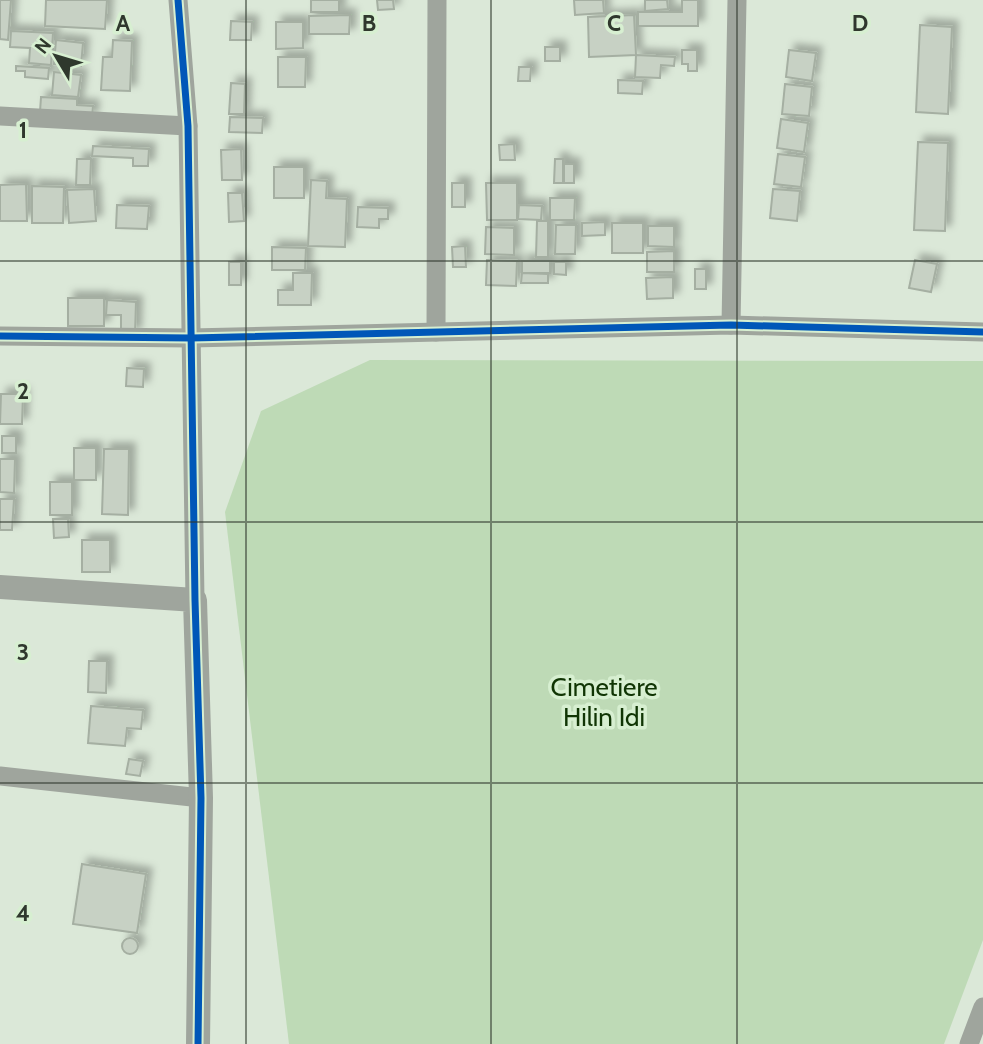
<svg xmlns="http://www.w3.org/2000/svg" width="983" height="1044" font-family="Cabin,sans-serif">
<defs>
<filter id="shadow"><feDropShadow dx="6" dy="-6" stdDeviation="3.5" flood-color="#0004"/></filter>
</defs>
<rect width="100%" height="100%" fill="#dbe8d8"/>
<path fill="#bedab6" d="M370 360 983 361V940L944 1044H289L225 512 261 411Z"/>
<g fill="#c7d1c4" stroke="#a5afa2" stroke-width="2" filter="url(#shadow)">
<path d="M0 0H11L8 40 0 39Z"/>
<path d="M46 0H107L105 29 45 26Z"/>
<rect x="311" y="0" width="28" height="12"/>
<path d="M377 0H393L394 9 378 10Z"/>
<path d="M574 0H603L604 13 575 15Z"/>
<path d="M645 0H667L668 9 645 11Z"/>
<path d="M682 0H698V26H638V12H682Z"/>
<path d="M350 15 349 34H309V16Z"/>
<path d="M634 15 636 55 589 57 588 17Z"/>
<path d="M231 21 252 22 251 40H230Z"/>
<path d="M276 22H303V48L276 49Z"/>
<path d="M920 25 952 27 948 114 916 112Z"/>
<path d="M11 31 53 33 51 65 29 63 30 48 10 47Z"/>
<path d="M56 40 83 43 81 66 54 64Z"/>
<path d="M113 40 132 41 130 91 101 90 103 57H112Z"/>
<rect x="545" y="47" width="15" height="14"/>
<path d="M682 50H697V71H688V64H682Z"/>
<path d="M789 50 816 53 812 81 786 77Z"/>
<path d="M636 55 675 57 674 66 661 65 660 78 635 77Z"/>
<path d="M278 57H306L305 87H278Z"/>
<path d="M16 66 49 68 48 79 25 77V71H16Z"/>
<path d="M519 67H531L530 81H518Z"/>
<path d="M54 72 81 75 78 97 52 95Z"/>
<path d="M618 80 643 81 642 94 618 93Z"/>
<path d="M231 83 245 84 244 114H229Z"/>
<path d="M785 84 812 87 809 116 782 114Z"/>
<path d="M41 97 77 99V105L93 106 92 118 40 112Z"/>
<path d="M230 117 263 118 262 133 229 132Z"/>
<path d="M781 119 808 123 804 152 777 148Z"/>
<path d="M918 142 948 143 945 231 914 230Z"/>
<path d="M514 144 515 160H500L499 145Z"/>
<path d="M93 146 149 149 148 166H133V158L92 156Z"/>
<path d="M241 149 242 180H222L221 150Z"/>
<path d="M778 154 805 157 801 187 774 184Z"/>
<path d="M77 159H91L90 185H76Z"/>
<path d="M555 159H563V183H554Z"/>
<rect x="564" y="164" width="10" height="19"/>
<rect x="274" y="167" width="30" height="31"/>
<path d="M311 180 327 181 326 198 347 199 345 247 308 246Z"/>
<rect x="452" y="183" width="13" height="24"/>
<path d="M486 183H517V220H487Z"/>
<path d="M26 184 27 221H0V185Z"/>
<path d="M32 186 64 187 63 223H32Z"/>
<path d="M94 189 96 221 69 223 67 190Z"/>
<path d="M773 189 800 191 797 221 770 218Z"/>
<path d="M228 193H242L244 221 229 222Z"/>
<path d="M550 198H575L574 220H550Z"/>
<path d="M117 205 149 206 147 229 116 228Z"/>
<path d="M519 205 542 206 541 220 518 219Z"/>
<path d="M358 207 388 208V219H379V228L357 227Z"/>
<path d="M537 221H548V257H536Z"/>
<path d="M605 222V235L582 236V223Z"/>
<rect x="612" y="223" width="31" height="30"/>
<path d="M556 225H576L575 254H555Z"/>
<path d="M648 226H674V247L648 246Z"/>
<path d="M486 227 514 228V255L485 254Z"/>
<path d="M465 246 466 267H453L452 247Z"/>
<path d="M272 247 306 248 305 270H272Z"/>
<path d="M674 251V272H647V252Z"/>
<path d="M487 260 517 261 516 286 486 285Z"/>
<path d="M915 260 937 264 931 292 909 288Z"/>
<rect x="522" y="261" width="28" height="12"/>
<rect x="229" y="262" width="12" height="23"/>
<path d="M554 262H566V275L554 274Z"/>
<rect x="695" y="269" width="11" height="20"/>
<path d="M293 273H312L311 305H278V290H293Z"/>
<path d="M522 273 548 274V283H521Z"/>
<path d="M673 277V298L647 299 646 278Z"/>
<rect x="68" y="298" width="36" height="28"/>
<path d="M107 300 136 302 135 334 121 333V315H106Z"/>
<path d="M127 368 144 369 143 387 126 386Z"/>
<path d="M1 394H23L22 424H0Z"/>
<rect x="2" y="436" width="14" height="17"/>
<rect x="74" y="448" width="22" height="32"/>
<path d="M104 449H129L128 515 102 514Z"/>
<path d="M0 459H15L14 493 0 492Z"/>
<rect x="50" y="482" width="22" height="33"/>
<path d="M0 499H14L12 530H0Z"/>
<path d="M53 519H68L69 537 54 538Z"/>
<rect x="82" y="540" width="28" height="32"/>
<path d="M89 661H107L106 693 88 692Z"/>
<path d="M91 706 143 710 141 729 127 728 125 746 88 743Z"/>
<path d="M129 759 143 761 140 776 126 774Z"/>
<path d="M82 864 146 874 137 933 73 924Z"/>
<circle cx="130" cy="946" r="8"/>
</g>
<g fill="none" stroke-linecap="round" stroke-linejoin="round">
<g stroke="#9fa59d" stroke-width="19">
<path d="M178 0 188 126 195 600"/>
<path d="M0 116 188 126"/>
<path d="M731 325 737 0"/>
<path d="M436 332 437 0"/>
<path d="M0 336 191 338 731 325 983 332"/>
<path d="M0 776 201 798"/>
<path d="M969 1044 983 1007"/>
</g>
<path stroke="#9fa59d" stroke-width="24" d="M0 587 195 600 201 798 198 1044"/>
<g stroke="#d7efd1" stroke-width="11">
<g id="cycleway">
<path d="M178 0 188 126 195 600 201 798 198 1044"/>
<path d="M0 336 191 338 731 325 983 332"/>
</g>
</g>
<use href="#cycleway" stroke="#0057b8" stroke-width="7"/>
</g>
<path fill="none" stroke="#2f382d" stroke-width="2" stroke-opacity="0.55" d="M246 0V1044M491 0V1044M737 0V1044M0 261H983M0 522H983M0 783H983"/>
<g text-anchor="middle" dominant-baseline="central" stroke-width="7" stroke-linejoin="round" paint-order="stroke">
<g font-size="26" fill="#103504" stroke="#d7efd1">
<text x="604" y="687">Cimetiere<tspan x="604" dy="30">Hilin Idi</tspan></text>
</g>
</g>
<g font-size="23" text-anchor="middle" font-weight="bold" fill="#2f382d" stroke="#d7efd1" stroke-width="7" stroke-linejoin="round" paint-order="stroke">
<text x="123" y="31">A</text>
<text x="369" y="31">B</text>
<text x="614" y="31">C</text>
<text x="860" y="31">D</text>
<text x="23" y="138">1</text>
<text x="23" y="399">2</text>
<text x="23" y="660">3</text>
<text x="23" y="921">4</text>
</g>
<g transform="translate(56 56) rotate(308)" stroke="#d7efd1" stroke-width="5" paint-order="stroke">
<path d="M0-5L12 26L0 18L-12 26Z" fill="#2f382d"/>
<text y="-10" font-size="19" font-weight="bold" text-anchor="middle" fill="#2f382d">N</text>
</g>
</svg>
